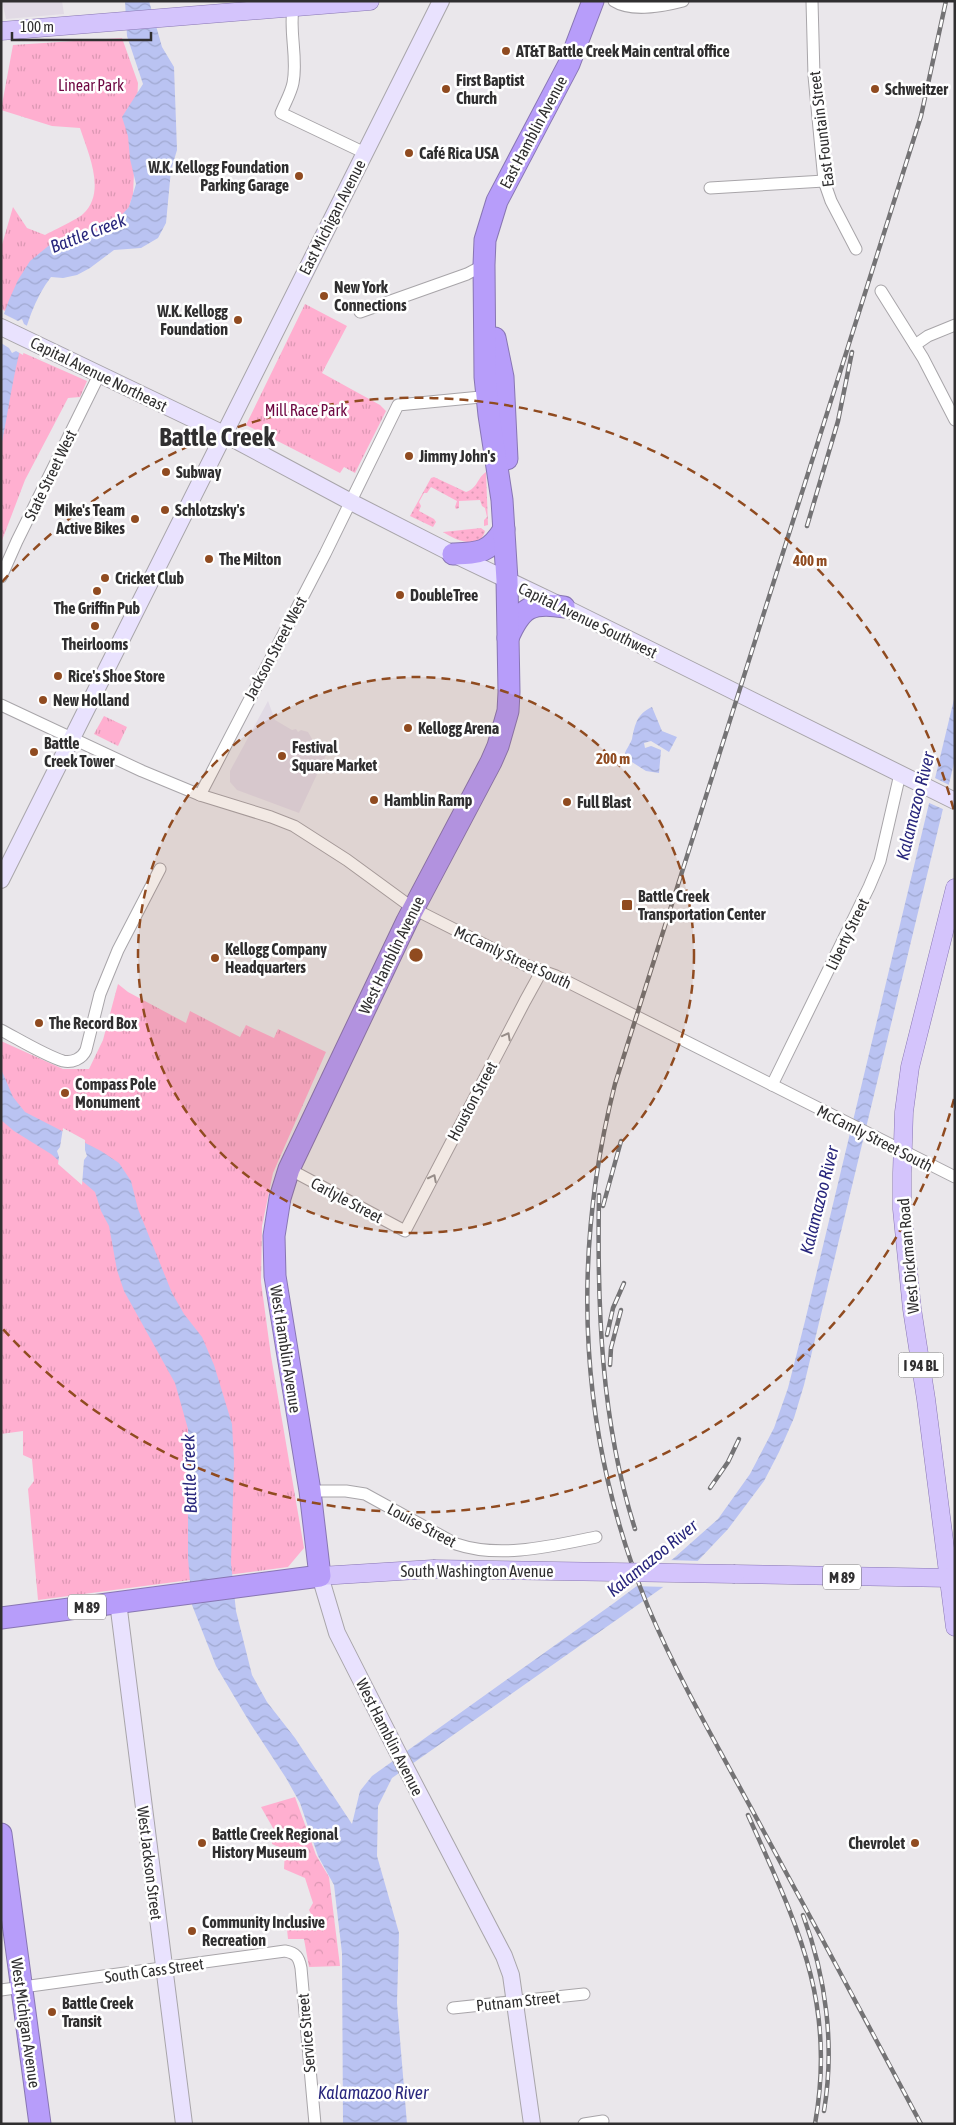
<svg xmlns="http://www.w3.org/2000/svg" width="956" height="2125" font-family="'Asap Condensed',sans-serif">
<defs>
<pattern id="grass-dots" width="8" height="8" patternUnits="userSpaceOnUse" patternTransform="scale(1.25)"><rect width="8" height="8" fill="#ffafd0"/><path d="M2 2h.1M6 6h.1" fill="none" stroke="#db97b3" stroke-width="1.8" stroke-linecap="round"/></pattern>
<pattern id="forest-crowns" width="20" height="18" patternUnits="userSpaceOnUse" patternTransform="scale(1.25)"><rect width="20" height="18" fill="#ffafd0"/><path d="M2 6a3 3 0 1 1 6 0M12 15a3 3 0 1 1 6 0" fill="none" stroke="#db97b3"/></pattern>
<pattern id="park-tufts" width="24" height="20" patternUnits="userSpaceOnUse" patternTransform="scale(1.25)"><rect width="24" height="20" fill="#ffafd0"/><path d="M3 7l-1-3M5 7V3M7 7l1-3M15 17l-1-3M17 17v-4M19 17l1-3" fill="none" stroke="#db97b3"/></pattern>
<pattern id="water-waves" width="16" height="10" patternUnits="userSpaceOnUse" patternTransform="scale(1.25)"><rect width="16" height="10" fill="#bac3f2"/><path d="M0 5q4-4 8 0t8 0" fill="none" stroke="#a0a8d0"/></pattern>
</defs>
<rect width="100%" height="100%" fill="#eae7eb"/>
<g fill="#e1dae5">
<path d="M2 1H62L64 14 6 19Z"/>
<path d="M268 701 275 720 292 730 296 729 298 732 301 730 308 732 315 744 323 741 326 749 331 748 333 752 326 755 299 813 237 790 230 782V771Z"/>
</g>
<g fill="url(#grass-dots)">
<path d="M486 472 488 525 484 526V520L487 517 485 508 482 506 480 500 459 501V508L456 509 455 507 457 501 431 487 427 493H424L419 502 421 506 419 511 434 519 436 522 433 527 410 516 431 478 434 477 466 492C478 488 477 478 486 472Z"/>
<path d="M481 528 485 531C480 551 455 540 443 532Z"/>
</g>
<path fill="url(#forest-crowns)" d="M295 1797 316 1855 329 1877 340 1966 309 1967 304 1939H288L287 1929 316 1923 309 1910 313 1903 305 1878 284 1869 285 1850 272 1844 273 1828 261 1807Z"/>
<g fill="url(#park-tufts)">
<path d="M122 38 138 83 133 195 124 221 46 256 5 311 1 309V248L13 207 27 228 45 235C54 230 78 219 83 214 107 192 88 153 80 128L52 126 1 110 13 45Z"/>
<path d="M305 304 347 326 322 373 380 405 386 411 355 473 344 467 340 473 246 425Z"/>
<path d="M1 343 87 381 80 397 68 398 25 480 1 543Z"/>
<path d="M104 716 127 727 118 746 94 734Z"/>
<path d="M118 984 128 992 186 1023 190 1011 240 1037 246 1025 274 1038 278 1029 326 1052 273 1173 262 1226 261 1282 271 1356 304 1548 288 1567 38 1600 28 1489 34 1481 32 1459 23 1455V1431L1 1434V1041L63 1069H89L103 1040Z"/>
</g>
<g fill="url(#water-waves)">
<path d="M125 1H149L162 47 174 67 177 150 171 170 166 223 158 238 141 248 114 250 90 268 77 275 63 278 51 277C19 317 12 396 1 447V322L9 300 18 280 30 261 52 243 97 231 116 221 129 207 136 184 130 159 128 136 122 117 143 84 127 36Z"/>
<path d="M955 695V759L804 1385 794 1418 779 1452 764 1481 728 1529 693 1566 392 1778 378 1806 377 1856 399 1933 397 2003 407 2124H343L342 1953 334 1885 318 1856 300 1803 286 1778 250 1723 216 1666 192 1605 188 1558V1429L175 1383 124 1291 117 1270 109 1226 101 1211 95 1192 51 1154 14 1131 1 1120V1069L13 1097 25 1112 101 1151 119 1163 131 1181 138 1209 172 1293 184 1314 202 1337 214 1365 232 1424 234 1461 231 1563 236 1611 252 1675 267 1702 295 1738 352 1824 360 1791 372 1776 614 1603 674 1558 718 1519 750 1474 774 1428 788 1388 805 1321Z"/>
<path d="M652 707 662 731 677 737 669 752 651 741 644 743 645 748 651 746 661 750 659 773 646 771 624 757C625 750 630 745 632 739 635 724 637 714 652 707Z"/>
</g>
<g fill="#eae7eb">
<path d="M2 313 18 321 22 319 24 324 29 327 23 355 16 351 12 353 9 348 1 343Z"/>
<path d="M933 777 951 786 945 810 927 802Z"/>
<path d="M63 1128 85 1140V1150L87 1156 84 1160 82 1185 58 1164 59 1157 57 1151 60 1147Z"/>
<path d="M667 1560 701 1561 667 1587 632 1586Z"/>
</g>
<g fill="none" stroke-linecap="round" stroke-linejoin="round">
<g stroke="#a8a5a9" stroke-width="13">
<g id="street">
<path d="M614 1C631 12 664 6 683 1"/>
<path d="M812 1 814 76 824 181 831 201 856 249"/>
<path d="M293 7C289 33 298 58 293 83 291 93 285 103 281 113L365 153"/>
<path d="M710 188 824 181"/>
<path d="M881 291 923 358 955 420"/>
<path d="M360 312 467 274 484 265"/>
<path d="M915 345 928 336 955 325"/>
<path d="M1 577 17 541 100 373"/>
<path d="M1 705 142 771 200 795 271 817 294 826 347 860 414 909 525 965 556 976 955 1177"/>
<path d="M200 795 325 554 398 405 491 396"/>
<path d="M1 1030C18 1039 46 1056 63 1061 72 1063 82 1059 86 1050L100 994 118 950 160 869"/>
<path d="M772 1085 869 887 880 861 900 774"/>
<path d="M289 1169 405 1231 525 1001 541 972"/>
<path d="M310 1491H346L365 1494 456 1544C500 1559 552 1546 596 1537"/>
<path d="M1 1990 285 1951C296 1953 299 1957 301 1968L315 2124"/>
<path d="M453 2008 584 1994"/>
<path d="M584 2124 603 2121"/>
</g>
</g>
<g stroke="#a8a5a9" stroke-width="18">
<g id="secondary">
<path d="M1 327 224 434 351 502 453 554 564 607 955 801"/>
<path d="M1 880 441 1"/>
<path d="M320 1576 337 1633 397 1751 504 1956 511 1975 532 2124"/>
<path d="M118 1602 184 2124"/>
</g>
</g>
<g stroke="#8876b3" stroke-width="19">
<g id="primary">
<path d="M1 31 370 1"/>
<path d="M955 888 910 1067 904 1112 902 1173V1209L912 1309 926 1399 955 1627"/>
<path d="M735 1574 950 1578"/>
<path d="M320 1576 433 1569"/>
</g>
</g>
<g stroke="#8876b3" stroke-width="23">
<g id="highway">
<path d="M495 338 503 377 507 459"/>
<path d="M453 554C480 553 489 553 504 529"/>
<path d="M508 638C521 608 531 601 564 607"/>
<path d="M1 1618 320 1576 310 1491 275 1276 274 1236 280 1198 289 1169 407 921 491 762 498 746 508 711 509 692 507 580 502 500 489 415 485 377 484 265 485 240 497 201 569 64 593 1"/>
<path d="M1 1834 40 2124"/>
</g>
</g>
<use href="#street" stroke="#fff" stroke-width="11"/>
<use href="#secondary" stroke="#e9e2fe" stroke-width="16"/>
<use href="#primary" stroke="#d4c4fc" stroke-width="18"/>
<use href="#highway" stroke="#b79dfa" stroke-width="21"/>
<g stroke="#747375" stroke-width="4.5">
<g id="rail">
<path d="M807 526 838 421 852 352"/>
<path d="M599 1195C597 1307 601 1422 635 1529"/>
<path d="M603 1206 621 1141"/>
<path d="M607 1335 613 1308 624 1283"/>
<path d="M610 1365 611 1348 621 1310"/>
<path d="M710 1488 728 1462 739 1439"/>
<path d="M748 1815C796 1923 837 2001 815 2124"/>
<path d="M803 1915C826 1977 835 2045 824 2111"/>
<path d="M921 2124C869 2026 817 1929 764 1832 725 1759 680 1683 648 1607 579 1438 570 1261 615 1084L921 116 946 1"/>
</g>
</g>
<use href="#rail" stroke="#fff" stroke-width="2.5" stroke-dasharray="8" stroke-linecap="butt"/>
<g stroke="#8876b3" stroke-width="19" stroke-linecap="butt">
<path id="primary-bridge" d="M433 1569 735 1574"/>
</g>
<use href="#primary-bridge" stroke="#d4c4fc" stroke-width="18"/>
</g>
<defs><path id="oneway-chevron" d="M-2-3.5L2.5 0L-2 3.5" fill="none" stroke-width="1.6" stroke-linecap="round" stroke-linejoin="round" transform="scale(1.25)"/></defs>
<g stroke="#989798">
<use href="#oneway-chevron" transform="translate(507 1036) rotate(-62)"/>
<use href="#oneway-chevron" transform="translate(433 1178) rotate(-63)"/>
</g>
<circle cx="416" cy="955" r="278" fill="#904b20" fill-opacity=".12"/>
<g fill="none" stroke="#904b20" stroke-width="2.5" stroke-dasharray="9 6">
<circle cx="416" cy="955" r="278"/>
<path d="M954 1099A557 557 0 0 1 2 1328M2 582A557 557 0 0 1 954 811"/>
</g>
<g fill="#904b20" stroke="#fff" stroke-width="2">
<circle cx="506" cy="51" r="5"/>
<circle cx="446" cy="89" r="5"/>
<circle cx="875" cy="89" r="5"/>
<circle cx="409" cy="153" r="5"/>
<circle cx="299" cy="176" r="5"/>
<circle cx="324" cy="296" r="5"/>
<circle cx="238" cy="320" r="5"/>
<circle cx="409" cy="456" r="5"/>
<circle cx="166" cy="472" r="5"/>
<circle cx="165" cy="510" r="5"/>
<circle cx="135" cy="519" r="5"/>
<circle cx="209" cy="559" r="5"/>
<circle cx="105" cy="578" r="5"/>
<circle cx="97" cy="591" r="5"/>
<circle cx="400" cy="595" r="5"/>
<circle cx="95" cy="626" r="5"/>
<circle cx="58" cy="676" r="5"/>
<circle cx="43" cy="700" r="5"/>
<circle cx="408" cy="728" r="5"/>
<circle cx="34" cy="752" r="5"/>
<circle cx="282" cy="756" r="5"/>
<circle cx="374" cy="800" r="5"/>
<circle cx="567" cy="802" r="5"/>
<rect x="621" y="899" width="12" height="12" rx="2.5"/>
<circle cx="215" cy="958" r="5"/>
<circle cx="39" cy="1023" r="5"/>
<circle cx="65" cy="1093" r="5"/>
<circle cx="202" cy="1843" r="5"/>
<circle cx="915" cy="1843" r="5"/>
<circle cx="192" cy="1931" r="5"/>
<circle cx="52" cy="2012" r="5"/>
</g>
<g text-anchor="middle" dominant-baseline="central" stroke-width="5" stroke-linejoin="round" paint-order="stroke">
<g fill="#fff" stroke="#6e6d6e" stroke-width="1">
<rect x="898.5" y="1352.5" width="45" height="25" rx="4"/>
<rect x="823" y="1564.5" width="38" height="25" rx="4"/>
<rect x="68" y="1594.5" width="38" height="25" rx="4"/>
</g>
<g font-size="15" font-weight="bold" fill="#302f30">
<text x="921" y="1365">I 94 BL</text>
<text x="842" y="1577">M 89</text>
<text x="87" y="1607">M 89</text>
</g>
<g font-size="16" font-weight="bold" fill="#302f30" stroke="#fff" text-anchor="start">
<text x="516" y="51">AT&amp;T Battle Creek Main central office</text>
<text x="456" y="80">First Baptist<tspan x="456" dy="18">Church</tspan></text>
<text x="885" y="89">Schweitzer</text>
<text x="419" y="153">Café Rica USA</text>
<text x="289" y="167" text-anchor="end">W.K. Kellogg Foundation<tspan x="289" dy="18">Parking Garage</tspan></text>
<text x="334" y="287">New York<tspan x="334" dy="18">Connections</tspan></text>
<text x="228" y="311" text-anchor="end">W.K. Kellogg<tspan x="228" dy="18">Foundation</tspan></text>
<text x="419" y="456">Jimmy John's</text>
<text x="176" y="472">Subway</text>
<text x="125" y="510" text-anchor="end">Mike's Team<tspan x="125" dy="18">Active Bikes</tspan></text>
<text x="175" y="510">Schlotzsky's</text>
<text x="219" y="559">The Milton</text>
<text x="115" y="578">Cricket Club</text>
<text x="410" y="595">DoubleTree</text>
<text x="97" y="608" text-anchor="middle">The Griffin Pub</text>
<text x="95" y="644" text-anchor="middle">Theirlooms</text>
<text x="68" y="676">Rice's Shoe Store</text>
<text x="53" y="700">New Holland</text>
<text x="418" y="728">Kellogg Arena</text>
<text x="44" y="743">Battle<tspan x="44" dy="18">Creek Tower</tspan></text>
<text x="292" y="747">Festival<tspan x="292" dy="18">Square Market</tspan></text>
<text x="384" y="800">Hamblin Ramp</text>
<text x="577" y="802">Full Blast</text>
<text x="638" y="896">Battle Creek<tspan x="638" dy="18">Transportation Center</tspan></text>
<text x="225" y="949">Kellogg Company<tspan x="225" dy="18">Headquarters</tspan></text>
<text x="49" y="1023">The Record Box</text>
<text x="75" y="1084">Compass Pole<tspan x="75" dy="18">Monument</tspan></text>
<text x="212" y="1834">Battle Creek Regional<tspan x="212" dy="18">History Museum</tspan></text>
<text x="905" y="1843" text-anchor="end">Chevrolet</text>
<text x="202" y="1922">Community Inclusive<tspan x="202" dy="18">Recreation</tspan></text>
<text x="62" y="2003">Battle Creek<tspan x="62" dy="18">Transit</tspan></text>
</g>
<g font-size="16" fill="#6e0742" stroke="#fff">
<text x="91" y="85">Linear Park</text>
<text x="306" y="410">Mill Race Park</text>
</g>
<g font-size="16" fill="#302f30" stroke="#fff">
<text transform="translate(821 129) rotate(-97)">East Fountain Street</text>
<text transform="translate(533 132) rotate(-62)">East Hamblin Avenue</text>
<text transform="translate(332 217) rotate(-63)">East Michigan Avenue</text>
<text transform="translate(99 374) rotate(26)">Capital Avenue Northeast</text>
<text transform="translate(50 475) rotate(-64)">State Street West</text>
<text transform="translate(588 620) rotate(26)">Capital Avenue Southwest</text>
<text transform="translate(275 648) rotate(-62)">Jackson Street West</text>
<text transform="translate(847 934) rotate(-64)">Liberty Street</text>
<text transform="translate(391 955) rotate(-64)">West Hamblin Avenue</text>
<text transform="translate(513 957) rotate(25)">McCamly Street South</text>
<text transform="translate(472 1101) rotate(-62)">Houston Street</text>
<text transform="translate(875 1138) rotate(27)">McCamly Street South</text>
<text transform="translate(347 1200) rotate(28)">Carlyle Street</text>
<text transform="translate(908 1256) rotate(-95)">West Dickman Road</text>
<text transform="translate(286 1349) rotate(81)">West Hamblin Avenue</text>
<text transform="translate(422 1525) rotate(28)">Louise Street</text>
<text x="477" y="1571">South Washington Avenue</text>
<text transform="translate(390 1737) rotate(63)">West Hamblin Avenue</text>
<text transform="translate(150 1863) rotate(83)">West Jackson Street</text>
<text transform="translate(154 1970) rotate(-8)">South Cass Street</text>
<text transform="translate(518 2001) rotate(-6)">Putnam Street</text>
<text transform="translate(26 2023) rotate(82)">West Michigan Avenue</text>
<text transform="translate(306 2033) rotate(-95)">Service Street</text>
</g>
<g font-size="18" font-style="italic" fill="#29277d" stroke="#fff">
<text transform="translate(88 233) rotate(-21)">Battle Creek</text>
<text transform="translate(915 806) rotate(-76)">Kalamazoo River</text>
<text transform="translate(819 1200) rotate(-76)">Kalamazoo River</text>
<text transform="translate(189 1474) rotate(-92)">Battle Creek</text>
<text transform="translate(652 1558) rotate(-39)">Kalamazoo River</text>
<text x="373" y="2092">Kalamazoo River</text>
</g>
<g font-size="26" font-weight="bold" fill="#302f30" stroke="#fff">
<text x="217" y="437">Battle Creek</text>
</g>
</g>
<circle cx="416" cy="955" r="8" fill="#904b20" stroke="#fff" stroke-width="2.5"/>
<g font-size="15" text-anchor="middle" font-weight="bold" fill="#904b20" stroke="#fff" stroke-width="5" stroke-linejoin="round" paint-order="stroke">
<text x="810" y="566">400 m</text>
<text x="613" y="764">200 m</text>
</g>
<rect width="956" height="2125" fill="none" stroke="#302f30" stroke-width="5"/>
<path d="M12 32v8h139v-8" fill="none" stroke="#302f30" stroke-width="2.5"/>
<text x="20" y="32" font-size="15" fill="#302f30" stroke="#ffffff" stroke-width="4" paint-order="stroke">100 m</text>
</svg>
